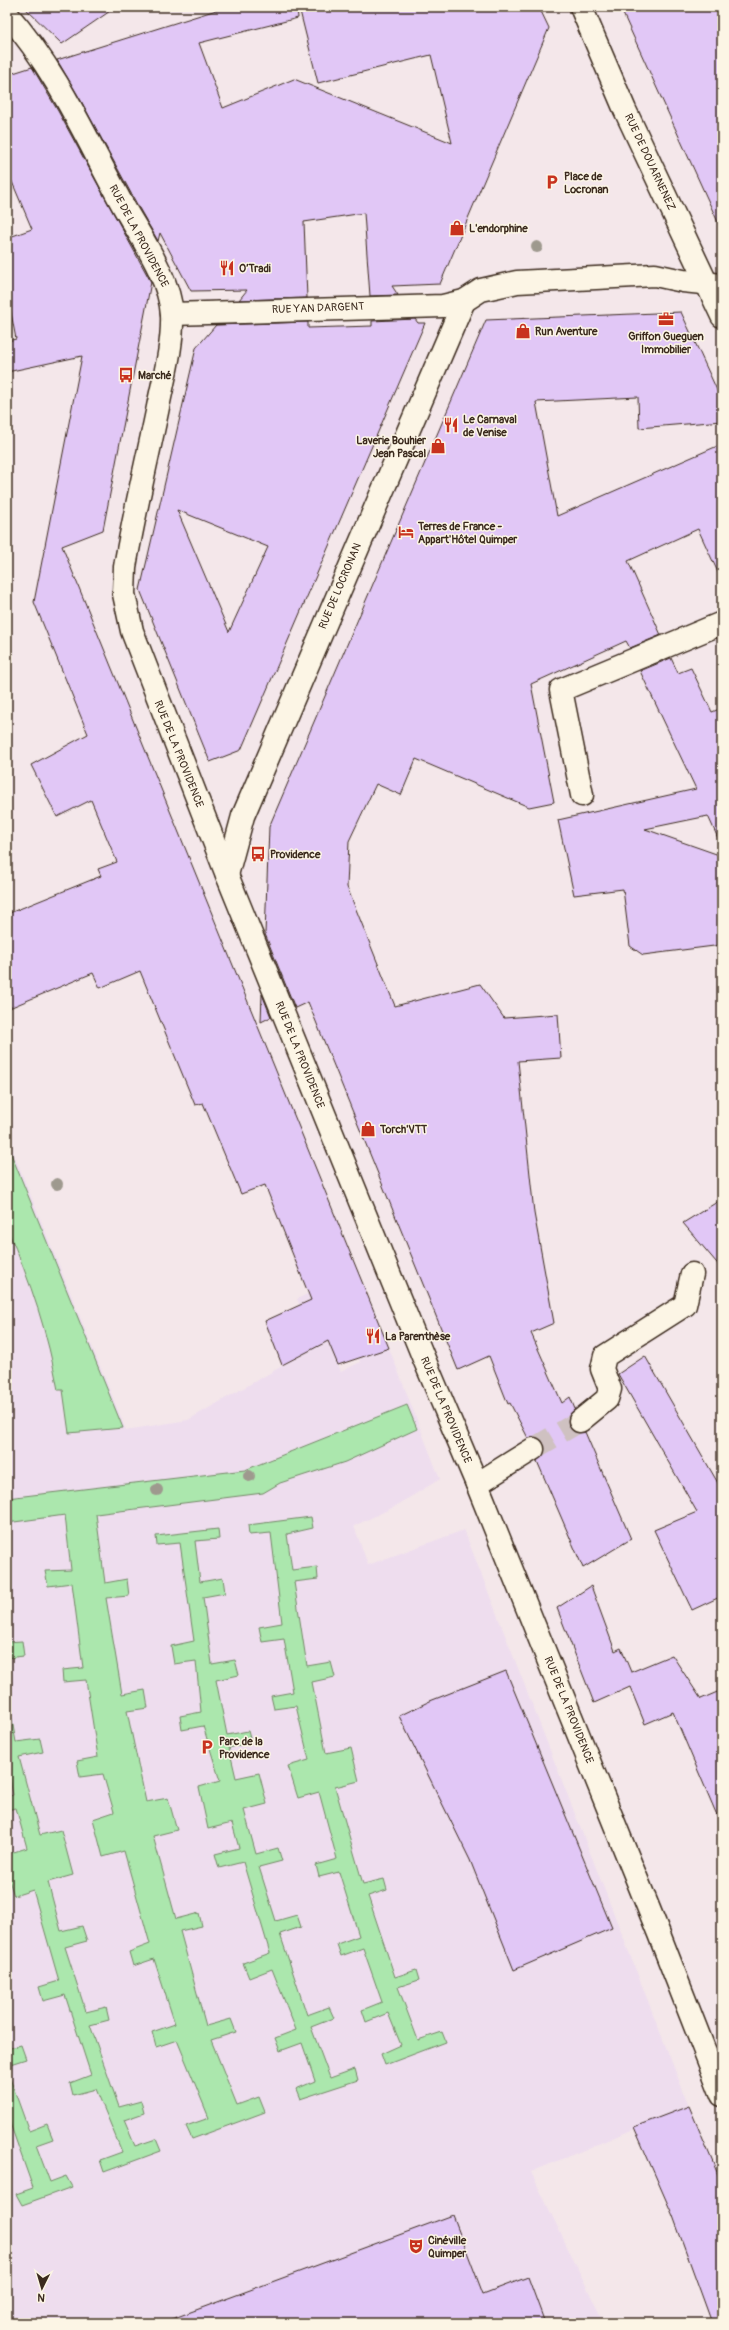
<svg xmlns="http://www.w3.org/2000/svg" width="729" height="2330" font-family="Pangolin,sans-serif">
<rect width="100%" height="100%" fill="#f4e7ea"/>
<filter id="ink" filterUnits="userSpaceOnUse"><feTurbulence type="fractalNoise" baseFrequency=".025" numOctaves="2"/><feDisplacementMap in="SourceGraphic" scale="8" xChannelSelector="R" yChannelSelector="G"/><feConvolveMatrix kernelMatrix="1 2 1 2 8 2 1 2 1" color-interpolation-filters="sRGB"/></filter>
<g filter="url(#ink)">
<path fill="#ede" d="M7 1137 126 1430 188 1420 317 1346 297 1299 309 1293 341 1372 360 1362 359 1358 389 1348 440 1479 394 1507 354 1526 368 1565 464 1530 689 2106 531 2172 604 2323H7Z"/>
<g fill="#abe7ad" stroke="#738866">
<path d="M7 1144 123 1428 69 1433 63 1390H58C48 1335 31 1281 7 1229L9 1225 7 1220Z"/>
<path d="M407 1405 417 1429 345 1462 280 1483 263 1493 96 1514 105 1583 127 1579 129 1596 106 1598 122 1694 145 1690 148 1708 127 1711 146 1802 168 1798 177 1830 153 1836 176 1919 199 1913 202 1926 180 1931 206 2026 231 2019 236 2032 211 2040 237 2105 259 2097 265 2112 192 2139 186 2126 209 2118 177 2040 156 2047 152 2032 175 2024 154 1959 133 1966 129 1952 150 1944 124 1851 103 1857 93 1819 114 1812 103 1774 80 1777 77 1761 98 1757 86 1680 63 1682 62 1670 83 1668 72 1583 48 1586 45 1571 71 1570 65 1515 7 1523V1498L245 1470Z"/>
<path d="M311 1517 313 1528 287 1534 292 1570 317 1567 318 1579 294 1582 307 1666 331 1662 335 1677 312 1682 326 1753 351 1748 359 1781 335 1787 363 1884 384 1879 387 1890 368 1896 395 1977 416 1970 419 1980 398 1987 418 2040 442 2032 446 2042 385 2065 381 2054 401 2045 388 2013 366 2022 362 2010 382 2002 363 1948 341 1956 337 1944 359 1936 339 1872 319 1877 316 1865 337 1859 319 1792 298 1798 288 1766 309 1760 296 1706 274 1709 271 1696 293 1692 284 1639 262 1642 259 1627 282 1623 271 1533 249 1535 248 1525Z"/>
<path d="M218 1529 219 1539 195 1541 200 1582 223 1578 225 1593 203 1597 212 1664 235 1660 239 1675 216 1680 227 1735 248 1731 251 1742 229 1748 236 1778 259 1773 267 1804 244 1810 256 1854 278 1848 282 1861 259 1867 276 1921 297 1915 301 1927 280 1934 307 2015 329 2007 334 2018 311 2027 330 2078 355 2069 358 2080 300 2099 296 2089 315 2081 302 2043 280 2051 275 2038 296 2030 272 1969 249 1978 243 1963 270 1953 243 1862 219 1868 215 1854 239 1848 232 1823 208 1829 199 1787 220 1781 203 1726 182 1730 180 1716 201 1712 196 1661 174 1664 171 1646 194 1641 180 1543 157 1545 156 1536Z"/>
<path d="M22 1641 24 1656 7 1658V1642Z"/>
<path d="M7 1693 16 1742 40 1739 43 1752 19 1757 40 1835 61 1830 73 1875 48 1882 61 1931 82 1926 87 1941 65 1947 86 2012 106 2007 109 2020 90 2025 119 2107 141 2101 144 2113 124 2120 135 2146 156 2139 161 2151 104 2172 100 2160 122 2152 96 2089 73 2095 70 2083 91 2075 65 1995 43 2001 39 1987 59 1981 33 1890 14 1896 7 1874V1854L27 1848 16 1808 7 1810V1797L13 1795 7 1763Z"/>
<path d="M21 2045 26 2059 7 2065V2049Z"/>
<path d="M7 2070 29 2131 47 2124 53 2139 36 2145 50 2182 66 2176 72 2187 22 2205 16 2194 33 2188 7 2115Z"/>
</g>
<g fill="#e1c7f6" stroke="#3b2a1e" fill-rule="evenodd">
<path d="M24 7H116L62 44Z"/>
<path d="M226 7H297L298 18 199 43 223 108 294 79 452 143 431 55 318 83 299 7H539L549 28 440 284 392 286 398 295 370 296 364 213 304 222 307 298 239 300 247 290 191 291 160 233 158 241 139 208 80 99 57 60Z"/>
<path d="M620 7H722V231L660 95Z"/>
<path d="M32 67 58 111 151 282 103 530 62 546 389 1348 338 1365 328 1341 282 1365 265 1321 311 1300 265 1185 241 1194 203 1103 195 1105 140 971 100 988 93 973 7 1009V914L101 876 98 869 117 862 91 800 57 817 31 765 88 734 34 602 82 356 7 372V341L16 339 7 292V238L32 229 7 170V75Z"/>
<path d="M681 312 722 401V421L639 428 638 397 536 402 557 516 722 444V581L698 529 628 561 661 635 630 648 626 641 531 684 554 802 529 807 416 759 401 795 376 784 349 841 347 887 395 1006 480 984 504 1018 558 1014 561 1058 518 1061 534 1213 554 1323 531 1333 562 1403 570 1397 575 1409 568 1416V1423L575 1432H585L631 1539 583 1568 537 1461 544 1454V1443L538 1438H528L510 1403 508 1404 489 1356 458 1370 308 1002 295 1008 265 934 269 827 486 320Z"/>
<path d="M415 319 418 323H425L241 750 210 762 140 590 196 348 216 325 308 322V328L372 326V321ZM177 510 268 547 229 632Z"/>
<path d="M671 658 678 673 691 668 712 712 722 708V847L708 816 645 829 722 856V945L643 955 630 946 623 889 574 895 558 820 696 789 640 671Z"/>
<path d="M262 994 271 1017 261 1022Z"/>
<path d="M722 1199V1269L683 1223Z"/>
<path d="M645 1356 722 1490V1596L692 1610 654 1530 697 1512 618 1374Z"/>
<path d="M591 1586 615 1651 621 1648 631 1672 672 1655 701 1699 722 1690V1827L673 1712 645 1724 630 1687 594 1703 557 1608Z"/>
<path d="M506 1671 612 1928 514 1970 470 1860 399 1716 430 1701Z"/>
<path d="M689 2106 722 2184V2323H712L673 2216 634 2127Z"/>
<path d="M453 2215 483 2294 528 2277 545 2323H170L169 2320Z"/>
</g>
<g fill="none" stroke-linecap="round" stroke-linejoin="round">
<path stroke="#cfc1c1" stroke-width="22" stroke-dasharray="22 11" stroke-linecap="butt" d="M533 1449 580 1421"/>
<g stroke="#3b2a1e" stroke-width="25">
<g id="minor">
<path d="M7 14C56 69 86 138 121 202 139 235 170 277 172 315 173 346 164 377 158 407 147 461 134 514 125 567L124 594 132 631 227 875 424 1359 477 1484 659 1934 722 2095"/>
<path d="M172 314 443 306 464 301 481 290 517 282 655 275 683 281 722 285"/>
<path d="M582 795 561 690 722 623"/>
<path d="M227 875 243 816 464 301"/>
<path d="M580 1421 607 1399 610 1389 602 1369 605 1356 685 1305 692 1274"/>
<path d="M477 1484 533 1449"/>
</g>
</g>
<g stroke="#3b2a1e" stroke-width="25">
<path id="major" d="M581 7 625 110 722 316"/>
</g>
<use href="#minor" stroke="#fcf5e5" stroke-width="22"/>
<use href="#major" stroke="#fcf5e5" stroke-width="22"/>
</g>
<g fill="#9e998e">
<circle cx="537" cy="247" r="6"/>
<circle cx="57" cy="1184" r="6"/>
<circle cx="249" cy="1476" r="6"/>
<circle cx="157" cy="1490" r="6"/>
</g>
</g>
<defs>
<g id="parking-bare" transform="scale(1.2)"><path d="M-3.5-5.5H1a3.5 3.5 0 0 1 0 7H-1V5.5H-3.5ZM-1-3.4V-.6H.8a1.4 1.4 0 0 0 0-2.8Z" fill="#c8321e" stroke="#fcf5e5" stroke-width="2.5" paint-order="stroke"/></g>
<g id="shop-bare" transform="scale(1.2)"><path d="M-5-2.5h2.3a2.7 3.5 0 0 1 5.4 0H5L5.5 6h-11ZM-1.5-2.5h3a1.5 2.3 0 0 0-3 0Z" fill="#c8321e" stroke="#fcf5e5" stroke-width="2.5" paint-order="stroke"/></g>
<g id="restaurant-bare" transform="scale(1.2)"><path d="M-5-6h1v4h1v-4h1v4h1v-4h1v5L-1.5 .5V6h-2V.5L-5-1ZM5-6V6H3V1.5H1.5Q1.5-4 5-6Z" fill="#c8321e" stroke="#fcf5e5" stroke-width="2.5" paint-order="stroke"/></g>
<g id="office-bare" transform="scale(1.2)"><path d="M-6-3h4V-5.5h4V-3h4V5H-6ZM-1-4.5V-3h2v-1.5ZM-6 0V1H6V0Z" fill="#c8321e" stroke="#fcf5e5" stroke-width="2.5" paint-order="stroke"/></g>
<g id="bus-bare" transform="scale(1.2)"><path d="M-5-6H5V4H4V6H2V4H-2V6H-4V4H-5ZM-3.5-4V0h7V-4ZM-3.5 1.2v1.5H-2V1.2ZM2 1.2v1.5H3.5V1.2Z" fill="#c8321e" stroke="#fcf5e5" stroke-width="2.5" paint-order="stroke"/></g>
<g id="hotel-bare" transform="scale(1.2)"><path d="M-6-4.5h1.5V1H6V5H4.5V3h-9V5H-6ZM-4 0a1.8 1.8 0 1 1 3.6 0ZM.5 0V-2.5h3Q6-2.5 6 0Z" fill="#c8321e" stroke="#fcf5e5" stroke-width="2.5" paint-order="stroke"/></g>
<g id="theatre-bare" transform="scale(1.2)"><path d="M-5-5.5Q0-4 5-5.5V0Q5 5 0 6Q-5 5-5 0ZM-3.3-2.5H-1v1.5H-3.3ZM1-2.5H3.3v1.5H1ZM-2.8 1Q0 5.5 2.8 1Z" fill="#c8321e" stroke="#fcf5e5" stroke-width="2.5" paint-order="stroke"/></g>
</defs>
<g fill-rule="evenodd">
<use href="#parking-bare" x="552" y="182"/>
<use href="#shop-bare" x="457" y="228"/>
<use href="#restaurant-bare" x="227" y="268"/>
<use href="#office-bare" x="666" y="319"/>
<use href="#shop-bare" x="523" y="331"/>
<use href="#bus-bare" x="126" y="375"/>
<use href="#restaurant-bare" x="451" y="425"/>
<use href="#shop-bare" x="438" y="446"/>
<use href="#hotel-bare" x="406" y="532"/>
<use href="#bus-bare" x="258" y="854"/>
<use href="#shop-bare" x="368" y="1129"/>
<use href="#restaurant-bare" x="373" y="1336"/>
<use href="#parking-bare" x="207" y="1747"/>
<use href="#theatre-bare" x="416" y="2246"/>
</g>
<g text-anchor="middle" dominant-baseline="central" stroke-width="3" stroke-linejoin="round" paint-order="stroke">
<g font-size="11" fill="#3b2a1e" stroke="#fcf5e5">
<text transform="translate(650 162) rotate(65)">RUE DE DOUARNENEZ</text>
<text transform="translate(139 236) rotate(62)">RUE DE LA PROVIDENCE</text>
<text transform="translate(318 308) rotate(-2)">RUE YAN DARGENT</text>
<text transform="translate(340 586) rotate(-67)">RUE DE LOCRONAN</text>
<text transform="translate(179 754) rotate(68)">RUE DE LA PROVIDENCE</text>
<text transform="translate(300 1055) rotate(68)">RUE DE LA PROVIDENCE</text>
<text transform="translate(446 1410) rotate(67)">RUE DE LA PROVIDENCE</text>
<text transform="translate(569 1710) rotate(68)">RUE DE LA PROVIDENCE</text>
</g>
<g font-size="11" font-weight="bold" fill="#3b2a1e" stroke="#fcf5e5" text-anchor="start">
<text x="564" y="176">Place de<tspan x="564" dy="13">Locronan</tspan></text>
<text x="469" y="228">L'endorphine</text>
<text x="239" y="268">O’Tradi</text>
<text x="535" y="331">Run Aventure</text>
<text x="666" y="336" text-anchor="middle">Griffon Gueguen<tspan x="666" dy="13">Immobilier</tspan></text>
<text x="138" y="375">Marché</text>
<text x="463" y="419">Le Carnaval<tspan x="463" dy="13">de Venise</tspan></text>
<text x="426" y="440" text-anchor="end">Laverie Bouhier<tspan x="426" dy="13">Jean Pascal</tspan></text>
<text x="418" y="526">Terres de France -<tspan x="418" dy="13">Appart'Hôtel Quimper</tspan></text>
<text x="270" y="854">Providence</text>
<text x="380" y="1129">Torch'VTT</text>
<text x="385" y="1336">La Parenthèse</text>
<text x="219" y="1741">Parc de la<tspan x="219" dy="13">Providence</tspan></text>
<text x="428" y="2240">Cinéville<tspan x="428" dy="13">Quimper</tspan></text>
</g>
</g>
<rect width="729" height="2330" fill="none" stroke="#fcf5e5" stroke-width="24"/>
<rect x="12" y="12" width="705" height="2306" fill="none" stroke="#3b2a1e" stroke-width="1.5" filter="url(#ink)"/>
<g transform="translate(42 2288) rotate(185)" stroke="#fcf5e5" stroke-width="3" paint-order="stroke">
<path d="M0-3L7 15L0 10L-7 15Z" fill="#3b2a1e"/>
<text y="-6" font-size="11" font-weight="bold" text-anchor="middle" fill="#3b2a1e">N</text>
</g>
</svg>
